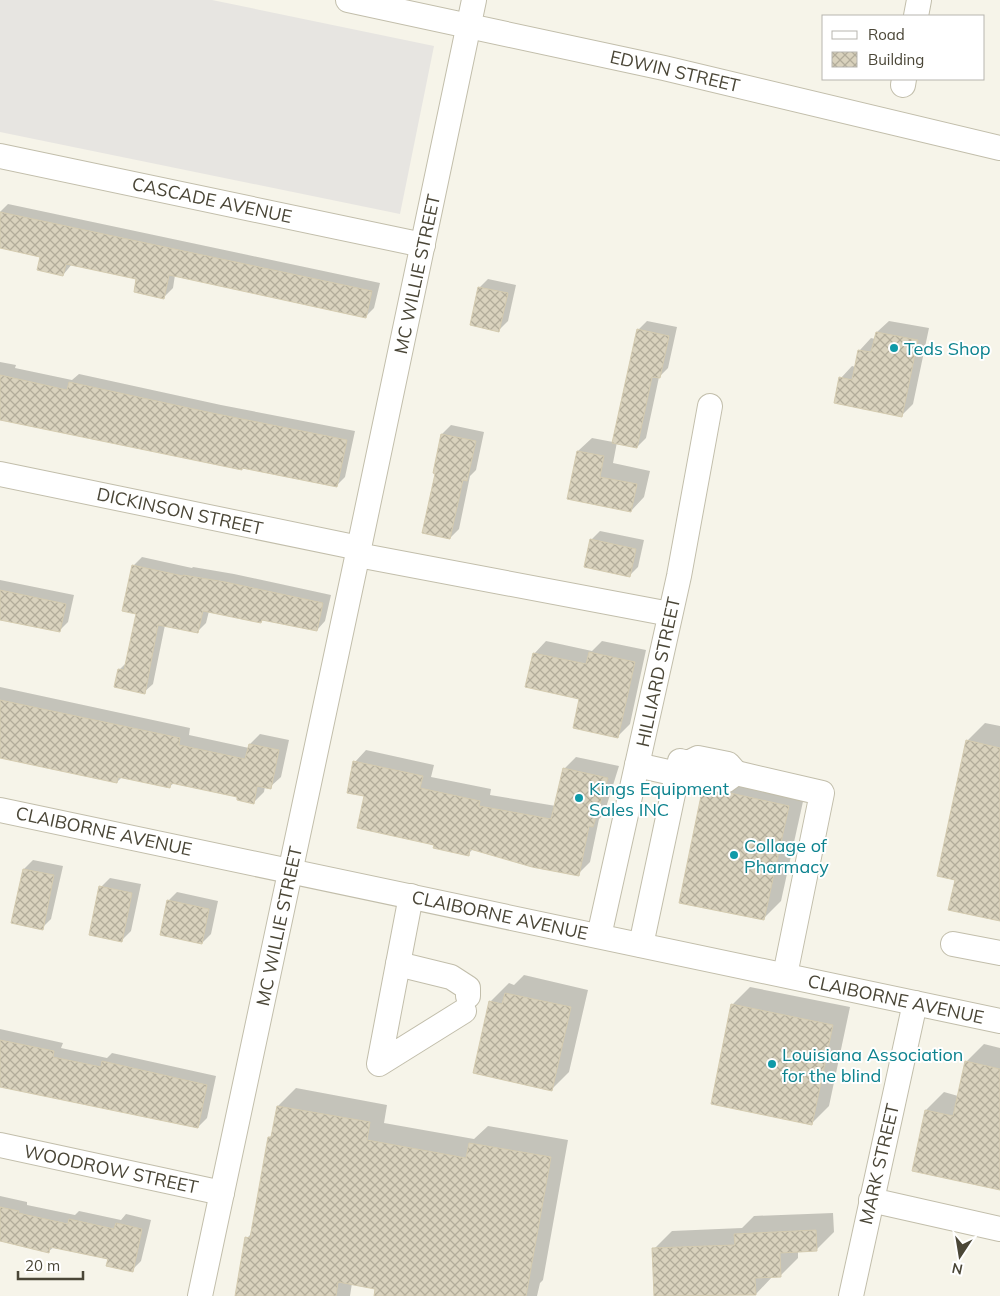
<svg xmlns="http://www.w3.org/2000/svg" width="1000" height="1296" font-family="Mulish,sans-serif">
<defs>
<pattern id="building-cross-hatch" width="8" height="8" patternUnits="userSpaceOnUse" patternTransform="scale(1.25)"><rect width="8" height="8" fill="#d9d2bd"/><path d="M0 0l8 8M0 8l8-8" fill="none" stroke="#b2ac9a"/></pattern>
</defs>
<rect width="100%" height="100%" fill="#f6f4e9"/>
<path fill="#e7e5e1" d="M0 0H212L434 46 400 214 0 132Z"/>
<g fill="#0003">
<path d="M8 204 380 283 374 308 365 317 175 275 173 288 164 297 138 278 72 264 63 275 42 256 0 247V212Z"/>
<path d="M488 279 516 285 508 321 499 330 479 288Z"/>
<path d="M647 321 677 327 668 368 659 377 646 438 637 447 617 442 613 463 650 471 644 497 631 511 568 498 578 451 592 438 613 442 638 330Z"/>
<path d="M889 321 929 328 913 404 901 416 841 378 852 366 856 367 860 350 871 338 875 339 877 332Z"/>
<path d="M0 362 16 365 15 368 72 380 79 374 221 405 355 431 345 477 336 486 0 418Z"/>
<path d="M451 425 484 432 476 470 470 476 459 529 450 538 436 473 434 472 442 434Z"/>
<path d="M600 531 644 540 638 567 629 576 591 540Z"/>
<path d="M142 557 192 568 193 567 234 574 331 595 325 621 317 630 264 619 260 622 209 611 206 623 197 632 165 625 153 684 144 692 119 670 128 661 138 613 133 566Z"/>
<path d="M0 580 74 595 68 622 59 631 0 619Z"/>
<path d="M546 641 592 651 602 641 646 650 630 724 618 736 581 698 534 654Z"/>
<path d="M0 687 190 728 189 735 249 748 250 744 260 734 289 740 281 777 270 787 265 786 264 792 253 803 239 796 174 783 169 787 122 777 117 782 0 757Z"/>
<path d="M985 723 1000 726V920L956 879 967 741Z"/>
<path d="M366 750 434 765 431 777 491 789 490 795 556 806 564 769 576 757 619 766 604 814 599 819 590 862 578 874 474 848 468 854 436 844 365 795 355 762Z"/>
<path d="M722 773 806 788 781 901 763 919 704 791Z"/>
<path d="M33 860 63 866 51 919 42 928 24 869Z"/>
<path d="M110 878 141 884 131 931 122 940 101 887Z"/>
<path d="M177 892 218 901 211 934 202 943 168 901Z"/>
<path d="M524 975 588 990 569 1072 551 1090 491 1001 509 983 514 985Z"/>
<path d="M750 987 850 1007 829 1106 811 1124 732 1005Z"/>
<path d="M0 1029 63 1043 61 1048 107 1058 112 1053 216 1076 207 1118 198 1127 0 1086Z"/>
<path d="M984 1044 1000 1048V1189L926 1110 944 1092 958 1096 966 1062Z"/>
<path d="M296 1088 387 1105 384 1123 474 1139 488 1126 568 1140 543 1280 540 1283 537 1296H375L377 1288 352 1283 350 1296H236L247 1238 253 1232 270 1138 273 1134 278 1106Z"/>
<path d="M0 1196 27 1202V1205L75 1215 79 1211 121 1220 126 1214 151 1220 141 1261 132 1270 109 1258 54 1247 49 1251 0 1240Z"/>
<path d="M833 1213 834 1232 816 1250 798 1251V1258L780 1276H773L756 1294 708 1296H656L654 1249 672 1231 742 1228 754 1216Z"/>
</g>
<g fill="url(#building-cross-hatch)" stroke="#d4cbb0">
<path d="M0 212 372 291 366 318 169 275 164 299 134 292 136 279 66 264 63 276 37 270 40 257 0 248Z"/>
<path d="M478 287 508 293 499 332 470 325Z"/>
<path d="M637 329 669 336 660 378 652 377 637 448 612 443Z"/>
<path d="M876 332 918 340 902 417 834 403 839 377 852 380 858 350 871 352Z"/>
<path d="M0 375 67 390 69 382 212 413 347 440 337 487 242 468V470L0 420Z"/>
<path d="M441 434 476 441 467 481 463 480 450 539 422 533 435 474 433 473Z"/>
<path d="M577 451 604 456 600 477 637 484 631 512 567 499Z"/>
<path d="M590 539 636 549 630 577 584 567Z"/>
<path d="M132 565 183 576V575L225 582 323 603 317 631 262 620 261 623 203 611 198 633 158 625 145 694 114 687 118 669 124 670 136 614 122 611Z"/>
<path d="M0 590 66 604 60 632 0 620Z"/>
<path d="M589 652 635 662 618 738 573 728 579 699 525 687 533 653 586 664Z"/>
<path d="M0 700 180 738 179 745 245 759 249 744 279 750 271 789 257 786 254 804 237 800V797L171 783 170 788 118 777 117 783 0 758Z"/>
<path d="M966 740 1000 748V921L948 910 955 880 937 876Z"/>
<path d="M353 761 423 776 420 788 480 801 479 806 551 819 563 768 608 778 593 827 589 826 579 876 532 867 470 849 469 856 433 848 434 845 357 828 364 796 347 793Z"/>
<path d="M702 791 723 795 730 793 789 806 764 920 679 903Z"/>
<path d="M23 869 54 875 43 930 11 923Z"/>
<path d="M99 886 132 893 122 942 89 935Z"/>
<path d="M167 900 209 909 202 944 160 935Z"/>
<path d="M505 993 571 1007 552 1091 473 1073 489 1001 502 1004Z"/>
<path d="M731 1004 833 1025 812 1125 711 1104Z"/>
<path d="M0 1040 54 1051 53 1057 101 1067 102 1061 207 1085 198 1128 0 1087Z"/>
<path d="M965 1061 1000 1069V1190L912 1171 925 1110 953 1116Z"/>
<path d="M277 1106 370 1122 367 1140 466 1158 469 1143 551 1157 526 1296H374L375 1289 338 1282 336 1296H235L245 1237 250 1238 268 1137H271Z"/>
<path d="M0 1207 19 1211 18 1213 68 1224 69 1219 114 1229 116 1223 142 1229 133 1272 106 1266 108 1259 50 1247 49 1253 0 1241Z"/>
<path d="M816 1230 817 1251 780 1253 781 1277 755 1278 756 1295 654 1296 652 1248 735 1245 734 1234Z"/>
</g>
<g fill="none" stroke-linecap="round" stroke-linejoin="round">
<g stroke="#c2beab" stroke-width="26">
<g id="minor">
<path d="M348 0 664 68 1000 148"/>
<path d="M916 16 919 0"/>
<path d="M903 85 904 79"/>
<path d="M0 156 423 245"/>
<path d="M0 474 359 548"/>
<path d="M358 555 670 614"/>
<path d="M637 765 677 774"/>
<path d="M736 773 822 793 785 975"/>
<path d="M0 810 1000 1021"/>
<path d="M411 896 398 964 451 977 468 988V996"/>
<path d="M599 936 679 576 710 406"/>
<path d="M953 944 1000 953"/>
<path d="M641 945 680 761 688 763 698 758 728 764 736 773 725 781 693 775 688 763"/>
<path d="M398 964 379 1064 464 1011"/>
<path d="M0 1145 222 1193"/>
<path d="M871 1200 1000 1229"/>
<path d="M200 1296 359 548 474 0"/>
<path d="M851 1296 915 1003"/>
</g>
</g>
<use href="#minor" stroke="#fff" stroke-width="24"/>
</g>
<g fill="#0f9aa8" stroke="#fff" stroke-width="2">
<circle cx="894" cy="348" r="5"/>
<circle cx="579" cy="798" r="5"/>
<circle cx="734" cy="855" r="5"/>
<circle cx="772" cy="1064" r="5"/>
</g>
<g text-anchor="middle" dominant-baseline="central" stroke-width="4" stroke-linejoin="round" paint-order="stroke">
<g font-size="18" fill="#4a4637" stroke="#fff">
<text transform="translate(675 71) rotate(13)">EDWIN STREET</text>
<text transform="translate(212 200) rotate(12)">CASCADE AVENUE</text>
<text transform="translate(417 274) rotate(-78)">MC WILLIE STREET</text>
<text transform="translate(180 511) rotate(12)">DICKINSON STREET</text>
<text transform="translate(658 672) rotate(-78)">HILLIARD STREET</text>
<text transform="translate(104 831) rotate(12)">CLAIBORNE AVENUE</text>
<text transform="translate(500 915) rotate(12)">CLAIBORNE AVENUE</text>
<text transform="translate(279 926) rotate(-78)">MC WILLIE STREET</text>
<text transform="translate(896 999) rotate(12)">CLAIBORNE AVENUE</text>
<text transform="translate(879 1164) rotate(-77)">MARK STREET</text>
<text transform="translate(111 1169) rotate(12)">WOODROW STREET</text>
</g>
<g font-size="18" fill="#0d838f" stroke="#fff" text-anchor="start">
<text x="904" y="348">Teds Shop</text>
<text x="589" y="788">Kings Equipment<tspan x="589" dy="21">Sales INC</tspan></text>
<text x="744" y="845">Collage of<tspan x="744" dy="21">Pharmacy</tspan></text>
<text x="782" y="1054">Louisiana Association<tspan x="782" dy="21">for the blind</tspan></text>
</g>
</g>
<rect x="822" y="15" width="162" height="65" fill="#ffffff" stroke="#b7b5af"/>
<rect x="832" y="31" width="25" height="8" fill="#ffffff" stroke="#b7b5af"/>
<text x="868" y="40" font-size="15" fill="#4a4637">Road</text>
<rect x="832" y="52" width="25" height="15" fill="url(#building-cross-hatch)" stroke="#b7b5af"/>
<text x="868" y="65" font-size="15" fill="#4a4637">Building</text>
<g transform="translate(960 1256) rotate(192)" stroke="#ffffff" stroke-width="4" paint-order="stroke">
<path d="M0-4L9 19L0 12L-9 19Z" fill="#4a4637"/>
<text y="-8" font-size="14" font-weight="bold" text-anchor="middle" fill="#4a4637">N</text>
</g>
<path d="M18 1271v8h65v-8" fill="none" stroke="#4a4637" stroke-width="2.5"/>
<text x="25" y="1271" font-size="15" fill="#4a4637" stroke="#ffffff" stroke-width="4" paint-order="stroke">20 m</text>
</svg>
